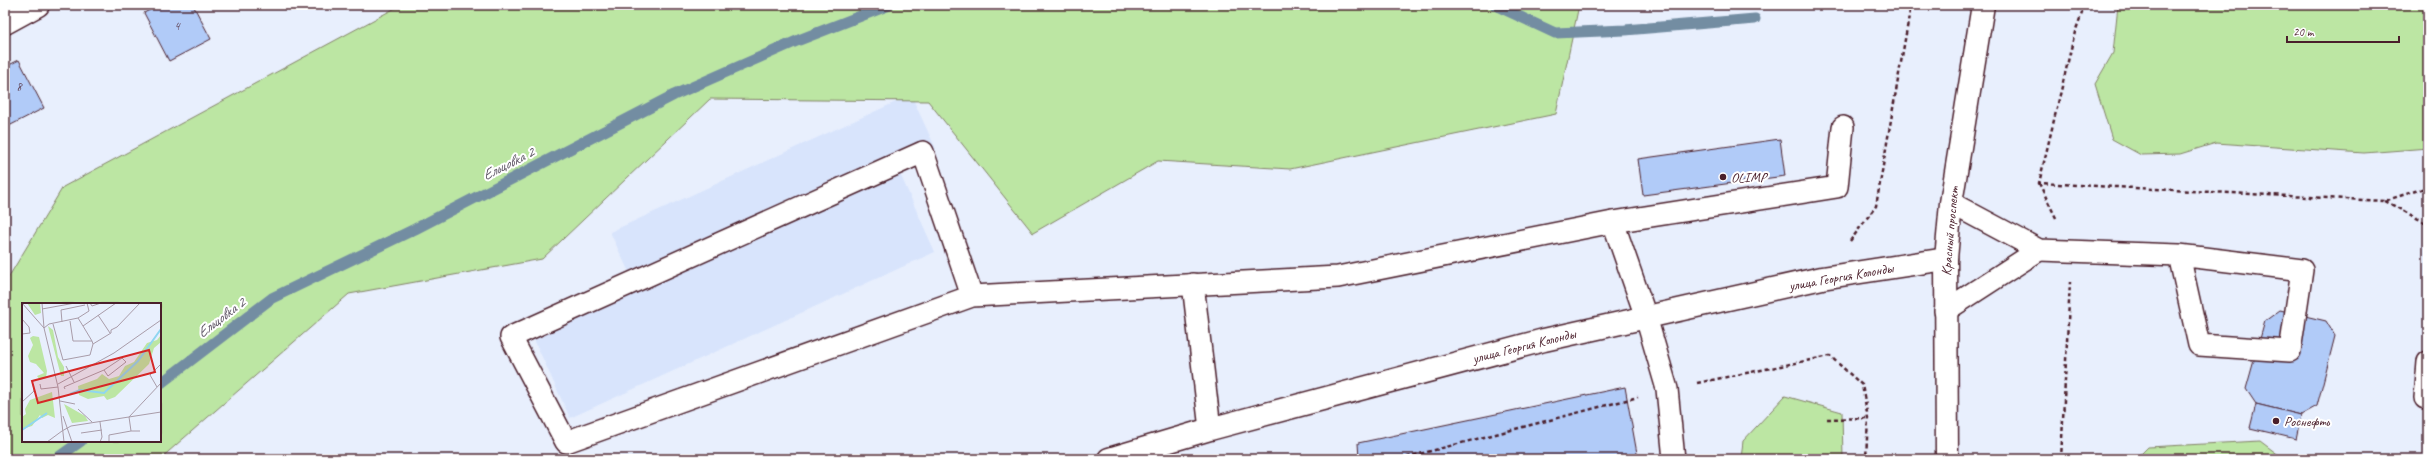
<svg xmlns="http://www.w3.org/2000/svg" width="2433" height="464" font-family="Caveat,sans-serif">
<rect width="100%" height="100%" fill="#e8effd"/>
<filter id="ink" filterUnits="userSpaceOnUse"><feTurbulence type="fractalNoise" baseFrequency=".025" numOctaves="2"/><feDisplacementMap in="SourceGraphic" scale="8" xChannelSelector="R" yChannelSelector="G"/><feConvolveMatrix kernelMatrix="1 2 1 2 8 2 1 2 1" color-interpolation-filters="sRGB"/></filter>
<g filter="url(#ink)">
<path fill="#d8e4fc" d="M911 95 936 149 897 167 935 252 570 418 532 335 636 287 610 232Z"/>
<g fill="#bce6a3" stroke="#838267" fill-rule="evenodd">
<path d="M401 5H1579L1556 114 1290 169 1158 161 1033 233 928 101 710 99 542 259 349 294 160 459H5V283L63 187ZM23 304H160V441H23Z"/>
<path d="M2118 5H2428V148L2364 153 2216 143 2180 154 2141 155 2112 139 2095 84 2113 53Z"/>
<path d="M1785 396 1842 412 1843 459H1741L1743 441Z"/>
<path d="M2260 441 2284 459H2136L2148 447Z"/>
</g>
<g fill="none" stroke-linecap="round" stroke-linejoin="round">
<g stroke="#738da2" stroke-width="11">
<path d="M1495 5 1555 33 1625 30 1755 19"/>
<path d="M160 384 272 298 415 229 674 95 799 40 889 5"/>
<path d="M56 459 81 441"/>
</g>
</g>
<g fill="#b1cbf8" stroke="#4a1f2b">
<path d="M159 5H193L211 39 169 61 144 13Z"/>
<path d="M19 60 44 108 5 128V67Z"/>
<path d="M1780 139 1785 176 1643 195 1638 159Z"/>
<path d="M2280 310 2326 321 2335 336 2317 406 2301 415 2256 404 2246 389 2265 321Z"/>
<path d="M1625 387 1638 459H1359L1358 443Z"/>
<path d="M2256 404 2301 415 2296 439 2250 428Z"/>
</g>
<g fill="none" stroke-linecap="round" stroke-linejoin="round">
<g stroke="#4a1f2b" stroke-width="24">
<g id="service">
<path d="M1951 203 2039 250 2179 255 2302 270 2290 351 2199 345 2179 255"/>
<path d="M1613 222 1646 317 1667 389 1674 459"/>
<path d="M1193 284 1210 429"/>
<path d="M972 296 923 152 511 337 566 442 972 296 1338 277 1613 222 1837 187 1843 127"/>
<path d="M1945 311 2039 250"/>
<path d="M2425 398 2428 362"/>
</g>
</g>
<g stroke="#4a1f2b" stroke-width="25">
<path id="minor" d="M5 23 38 5"/>
</g>
<g stroke="#4a1f2b" stroke-width="25">
<g id="secondary">
<path d="M1109 459 1210 429 1544 340 1822 278 1946 259"/>
<path d="M1947 459 1946 259 1951 203 1983 5"/>
</g>
</g>
<g stroke="#4a1f2b" stroke-width="2.5" stroke-dasharray="4 3" stroke-linecap="butt">
<path d="M2085 5 2075 32 2039 183 2384 201 2428 187"/>
<path d="M2039 183 2057 220"/>
<path d="M2385 201 2424 222 2428 232"/>
<path d="M1850 241 1876 206 1911 5"/>
<path d="M1697 383 1830 356 1862 385 1868 418 1866 459"/>
<path d="M1827 419 1868 418"/>
<path d="M1400 459 1638 397"/>
<path d="M2061 459 2070 282"/>
</g>
<use href="#service" stroke="#fff" stroke-width="21"/>
<use href="#minor" stroke="#fff" stroke-width="22"/>
<use href="#secondary" stroke="#fff" stroke-width="22"/>
</g>
</g>
<g fill="#4a1f2b" stroke="#fff" stroke-width="1.5">
<circle cx="1723" cy="177" r="4"/>
<circle cx="2276" cy="421" r="4"/>
</g>
<g text-anchor="middle" dominant-baseline="central" stroke-width="4" stroke-linejoin="round" paint-order="stroke">
<g font-size="12" fill="#644a5e">
<text x="177" y="26">4</text>
<text x="19" y="87">8</text>
</g>
<g font-size="14" fill="#4a1f2b" stroke="#fff" text-anchor="start">
<text x="1731" y="177">OLIMP</text>
<text x="2284" y="421">Роснефть</text>
</g>
<g font-size="14" fill="#4a1f2b" stroke="#fff">
<text transform="translate(1950 231) rotate(-85)">Красный проспект</text>
<text transform="translate(1841 277) rotate(-10)">улица Георгия Колонды</text>
<text transform="translate(1524 346) rotate(-14)">улица Георгия Колонды</text>
</g>
<g font-size="15" font-style="italic" fill="#5f5666" stroke="#fff">
<text transform="translate(508 164) rotate(-27)">Ельцовка 2</text>
<text transform="translate(221 318) rotate(-37)">Ельцовка 2</text>
</g>
</g>
<g transform="translate(22 303)">
<rect width="139" height="139" fill="#e8effd"/>
<path d="M5 0H18L19 10 13 12ZM26 23 31 27 36 54 42 64V73H39ZM139 32V39L132 45 127 61 93 94 85 97 82 93 66 96 57 92 56 83 75 76 80 71 87 76 97 73 103 63 112 59 125 40 135 37ZM11 33 17 34 25 68 24 75 18 77 15 73 22 70 14 61 8 59 6 53 11 42 8 35ZM30 89 33 115 26 112 20 115 18 112 10 123 0 126V114L4 111 3 106 8 97ZM42 101 63 113 66 118 50 120Z" fill="#bce6a3"/>
<path fill="none" stroke="#8fd6f1" stroke-width="2" d="M48 91 58 87 82 90 116 58 139 26M0 127 25 110"/>
<path fill="none" stroke="#a99ca9" stroke-width="1" d="M0 0 22 25 36 84 42 139M20 0 22 25M68 0 70 3 79 0M20 6 53 0M76 12 88 30M56 15 61 23 94 0M0 16 7 24 8 30 0 31M48 18 51 38H70L71 41M40 19 39 7 63 2M31 21 41 57 68 52 71 41M61 23 70 38M22 25 27 21 56 15 67 8 65 0M71 41 89 30V27L95 24 118 0M44 63 52 79M18 81 19 86 36 84M36 81 92 50 139 17M135 84 128 72 139 61M43 86 42 84 82 67 100 55 104 59 86 73 82 67M38 98 53 101M0 99 12 88 11 81M56 106 70 119M41 113 50 139M78 119 80 134 78 139M40 128 49 123 139 109M118 128H109L107 114 139 80M59 130 80 127M25 139 40 128M87 139V132L109 128"/>
<path fill="#d62828" fill-opacity="0.15" stroke="#d62828" stroke-width="2" d="M127 47 133 69 16 100 10 78Z"/>
<rect width="139" height="139" fill="none" stroke="#4a1f2b" stroke-width="2"/>
</g>
<rect width="2433" height="464" fill="none" stroke="#fff" stroke-width="20"/>
<rect x="10" y="10" width="2413" height="444" fill="none" stroke="#4a1f2b" stroke-width="1.5" filter="url(#ink)"/>
<path d="M2287 36v6h112v-6" fill="none" stroke="#4a1f2b" stroke-width="2"/>
<text x="2293" y="36" font-size="12" fill="#4a1f2b" stroke="#ffffff" stroke-width="3" paint-order="stroke">20 m</text>
</svg>
